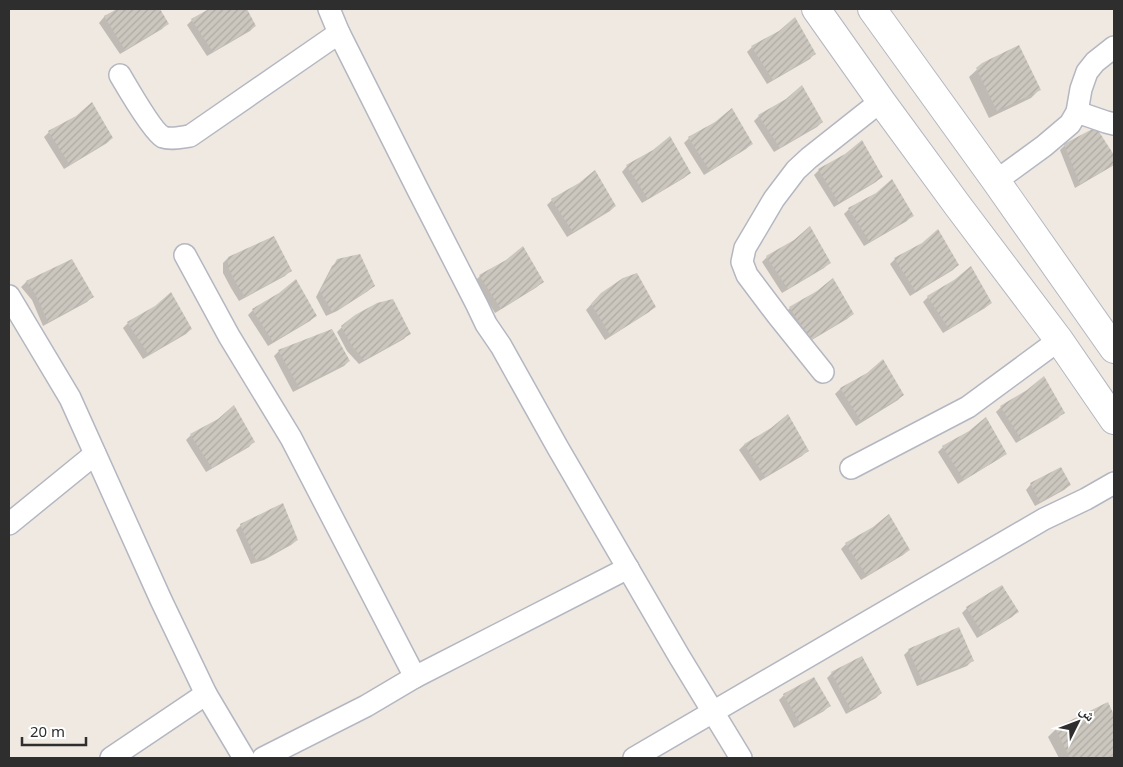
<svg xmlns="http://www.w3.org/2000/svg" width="1123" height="767" font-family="'Noto Sans','Noto Naskh Arabic',sans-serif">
<defs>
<pattern id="building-hatch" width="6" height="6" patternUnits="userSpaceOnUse" patternTransform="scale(1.25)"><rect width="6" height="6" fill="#cbc7bf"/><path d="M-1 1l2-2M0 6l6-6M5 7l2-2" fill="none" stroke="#afaba4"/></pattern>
</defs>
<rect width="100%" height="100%" fill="#efe9e1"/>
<g fill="#0003">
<path d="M120 9H159L167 24 162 29 120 54 99 23 104 17Z"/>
<path d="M211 9H245L255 26 250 31 207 56 187 25 192 20Z"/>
<path d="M752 47 815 53 810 59 767 84 747 52Z"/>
<path d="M983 64 1039 90 1031 98 989 118 969 77Z"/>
<path d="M759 116 822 122 817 127 774 152 754 121Z"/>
<path d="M1095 129 1114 157V165L1075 188 1060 150 1065 145Z"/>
<path d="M49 132 112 138 107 143 64 169 44 137Z"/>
<path d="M689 138 751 144 746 149 704 175 684 143Z"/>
<path d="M627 166 690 173 684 178 642 203 622 172Z"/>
<path d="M819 170 881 177 876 182 834 207 814 175Z"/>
<path d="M552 200 615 206 610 211 567 237 547 205Z"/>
<path d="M849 209 912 215 907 221 864 246 844 214Z"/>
<path d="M794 241 829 263 824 268 782 293 762 262 767 257Z"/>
<path d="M228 258 290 271 285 276 239 301 231 288 223 273V263Z"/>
<path d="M895 259 958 265 953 270 910 296 890 264Z"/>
<path d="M72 261 92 297 87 302 43 326 32 300 21 287 26 282Z"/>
<path d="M338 261 374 285 368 291 337 311 326 316 316 297 332 266Z"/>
<path d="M507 261 542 282 537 287 495 313 475 281 480 276Z"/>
<path d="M955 281 991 303 985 308 943 333 923 302 928 297Z"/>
<path d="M596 299 654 307 649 312 605 340 586 310Z"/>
<path d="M790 308 853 314 847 319 805 344 785 313Z"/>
<path d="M253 310 315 316 310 321 268 346 248 315Z"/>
<path d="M128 323 191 329 186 334 143 359 123 328Z"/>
<path d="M342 327 409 333 404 339 359 364 347 351 337 332Z"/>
<path d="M279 351 349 361 344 366 293 392 274 356Z"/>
<path d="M868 374 903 395 898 400 856 426 835 394 840 389Z"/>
<path d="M1001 407 1063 412 1058 418 1016 443 996 412Z"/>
<path d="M772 429 807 451 802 456 760 481 739 450 744 445Z"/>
<path d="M191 435 254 441 249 447 206 472 186 440Z"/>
<path d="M943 447 1005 453 1000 458 958 484 938 452Z"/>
<path d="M1031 484 1070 485 1064 490 1035 506 1026 490Z"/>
<path d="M241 525 297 540 291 545 264 560 251 564 236 530Z"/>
<path d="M873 528 909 550 903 555 861 580 841 549 846 544Z"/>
<path d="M967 608 1017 612 1012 617 977 638 962 613Z"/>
<path d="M909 650 972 661 967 666 917 686 904 655Z"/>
<path d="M832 673 881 693 876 698 846 714 827 678Z"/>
<path d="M784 695 829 706 824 711 794 728 779 700Z"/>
<path d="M1107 703 1114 717V757L1112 758H1059L1048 737 1056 729Z"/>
</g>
<g fill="url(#building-hatch)">
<path d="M117 9H160L169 24 125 50 104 16Z"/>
<path d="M209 9H247L256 26 213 52 191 19Z"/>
<path d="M795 17 816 54 773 80 751 46 779 31Z"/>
<path d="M1019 45 1041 90 997 111 976 68 982 63Z"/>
<path d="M802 85 823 122 780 148 758 115 786 99Z"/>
<path d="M92 102 113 138 70 165 48 131 76 116Z"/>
<path d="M732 108 753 144 710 171 688 137 715 122Z"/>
<path d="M1096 127 1114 155V165L1080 184 1064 144Z"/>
<path d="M670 136 691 173 648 199 626 165 653 150Z"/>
<path d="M862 140 883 177 839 203 818 169 845 154Z"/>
<path d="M595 170 616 206 573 232 551 199 579 183Z"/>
<path d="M892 179 914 216 870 242 848 208 876 193Z"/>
<path d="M810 226 831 263 788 289 766 256 794 240Z"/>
<path d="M938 229 959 265 916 292 894 258 922 243Z"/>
<path d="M274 236 292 271 245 297 236 283 228 267V257Z"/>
<path d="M523 246 544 282 501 309 479 275 506 260Z"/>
<path d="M360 254 375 286 344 306 332 312 320 291 337 259Z"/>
<path d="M72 259 94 297 48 322 36 295 26 281Z"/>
<path d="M971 266 992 303 949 329 927 296 954 280Z"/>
<path d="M637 273 656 307 611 336 591 304 601 293 623 278Z"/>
<path d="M833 278 854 314 811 340 789 307 817 291Z"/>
<path d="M296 279 317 316 273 342 252 309 279 293Z"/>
<path d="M171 292 192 329 149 355 127 322 155 306Z"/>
<path d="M393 299 411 334 364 360 352 346 341 326 355 315 377 303Z"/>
<path d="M332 329 350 361 299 387 278 350Z"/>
<path d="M883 359 904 395 861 421 840 388 867 373Z"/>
<path d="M1044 376 1065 413 1021 439 1000 406 1027 390Z"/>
<path d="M234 405 255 442 212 468 190 434 218 419Z"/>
<path d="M788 414 809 451 765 477 744 444 771 428Z"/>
<path d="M986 417 1007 454 964 480 942 446 969 431Z"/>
<path d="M1061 467 1071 485 1040 502 1030 483Z"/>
<path d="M283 503 298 540 270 555 256 560 240 524Z"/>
<path d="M889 514 910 550 867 576 845 543 873 527Z"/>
<path d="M1002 585 1019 612 983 634 966 607Z"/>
<path d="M959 627 974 661 923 682 908 649Z"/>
<path d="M862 656 882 693 851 710 831 672Z"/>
<path d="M814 677 831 706 800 723 783 694Z"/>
<path d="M1108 702 1114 715V754L1105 758H1070L1055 728Z"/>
</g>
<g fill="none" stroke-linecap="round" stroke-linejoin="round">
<g stroke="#b4b7c1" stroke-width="24">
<g id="street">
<path d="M329 9 339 33 417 188 477 305 486 324 501 346 558 448 679 656 741 758"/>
<path d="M120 75C127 87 153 132 163 137 171 140 182 137 190 136L339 33"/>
<path d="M1077 112 1106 122 1114 124"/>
<path d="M996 181 1044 146 1070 124 1077 112 1081 89 1087 72 1095 62 1114 47"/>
<path d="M185 255 229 336 291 438 415 677"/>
<path d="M9 296 70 398 161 600 206 694 244 758"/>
<path d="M823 372 778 316 747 275 742 262 745 248 774 199 796 170 809 158 881 101"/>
<path d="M851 468 968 407 1059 340"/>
<path d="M9 524 95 454"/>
<path d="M111 758 206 694"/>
<path d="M263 758 366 706 415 677 628 568"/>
<path d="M634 758 1044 519 1086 499 1114 483"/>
</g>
</g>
<g stroke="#b4b7c1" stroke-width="30">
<g id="secondary">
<path d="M816 9 881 101 958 206 1059 340 1114 420"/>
<path d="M872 9 996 181 1114 349"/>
</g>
</g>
<use href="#street" stroke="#fff" stroke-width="21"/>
<use href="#secondary" stroke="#fff" stroke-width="28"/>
</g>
<rect width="1123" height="767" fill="none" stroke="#2e2e2e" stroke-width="20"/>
<g transform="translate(1078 722) rotate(48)" stroke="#ffffff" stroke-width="4" paint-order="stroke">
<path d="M0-4L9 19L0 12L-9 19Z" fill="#2e2e2e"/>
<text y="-8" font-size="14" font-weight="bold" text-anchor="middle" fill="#2e2e2e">ش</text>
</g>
<path d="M22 737v8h64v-8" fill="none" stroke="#2e2e2e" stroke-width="2.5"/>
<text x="30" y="737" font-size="15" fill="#2e2e2e" stroke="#ffffff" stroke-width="4" paint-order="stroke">20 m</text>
</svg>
